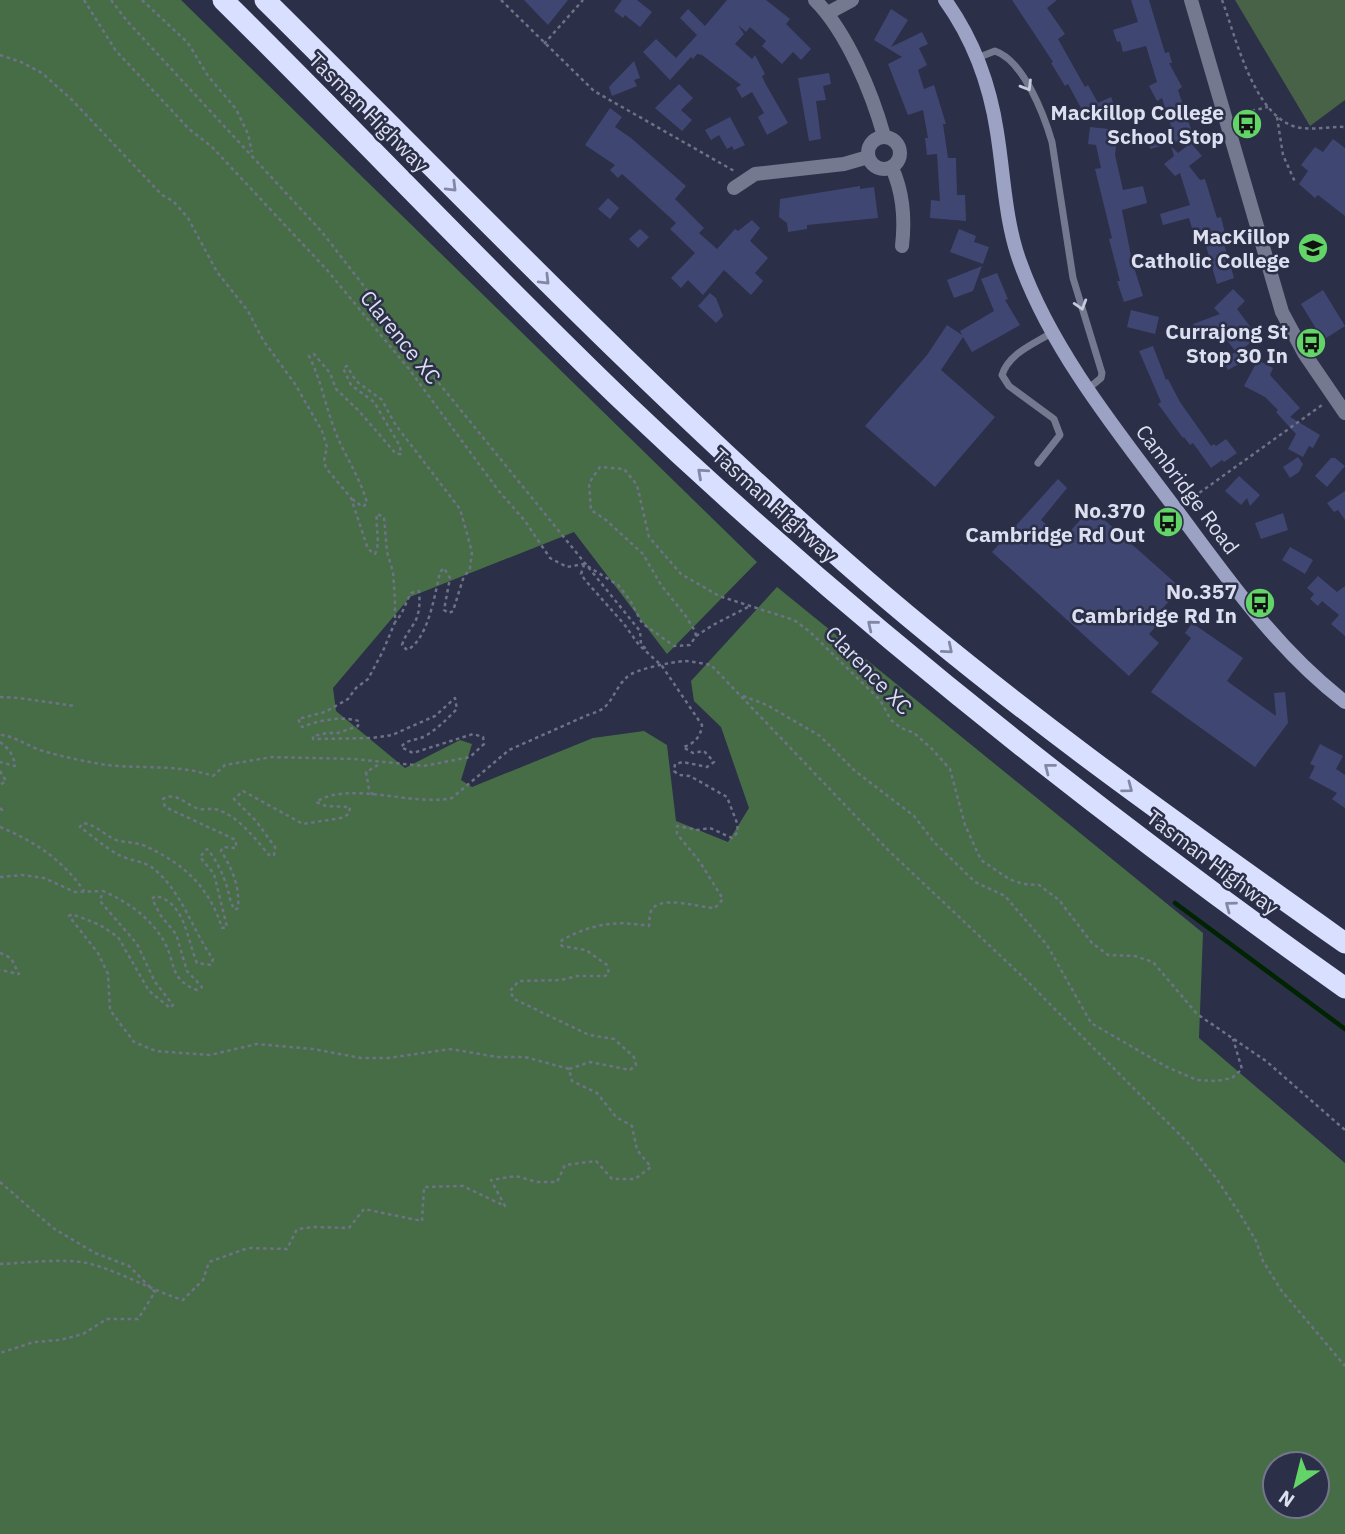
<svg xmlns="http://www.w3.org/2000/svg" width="1345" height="1534" font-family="'IBM Plex Sans',sans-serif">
<rect width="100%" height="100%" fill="#2b2f47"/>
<path fill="#486247" d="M1235 0H1345V100L1310 126Z"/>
<path fill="#476d47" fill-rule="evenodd" d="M0 0H181L757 562 667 654 574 532 410 597 333 688 336 711 405 768 460 740 472 744 461 780 472 787 593 738 644 731 667 745 676 821 728 842 749 808 721 727 694 701 691 681 777 587 1203 933 1199 1038 1345 1163V1534H0ZM1275 1464H1317V1506H1275Z"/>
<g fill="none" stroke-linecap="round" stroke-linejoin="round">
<path stroke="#002302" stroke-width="4.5" d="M1175 903 1345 1029"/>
</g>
<g fill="#404672">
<path d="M524 0H568L548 25Z"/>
<path d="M622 0H637L652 12 640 27 625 15 623 18 614 11Z"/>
<path d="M727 0H766L790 19 786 24 811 49 801 60 793 52 782 64 762 46 766 41 750 27 746 32 738 25 744 34 735 44 752 59 755 55 765 74 762 76 765 83 788 123 767 135 758 117 764 113 752 92 742 98 736 88 741 85 702 55 697 54 693 59 691 57 670 80 643 52 656 39 676 58 697 35 680 18 688 9 705 26Z"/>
<path d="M1012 0H1057L1047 8 1065 34 1058 39 1085 87 1088 85 1098 103 1111 97 1115 107 1084 121 1077 110 1081 108 1068 84 1065 86 1051 63 1053 62Z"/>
<path d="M1131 0H1149L1165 53 1169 52 1172 63H1169L1182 87 1178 90 1192 132 1184 135 1188 139 1150 149 1147 136 1172 129 1162 98 1157 101 1149 86 1157 82 1146 46 1123 52 1120 41 1117 42 1113 30 1138 22Z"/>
<path d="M891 9 908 20 891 47 922 32 928 44 919 48 927 65 918 70 924 89 934 85 946 124H943L948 158H956L957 195H965L966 221 930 218 931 200 940 201 937 154 927 155 925 138H928L923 110 908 115 888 64 902 57 874 40Z"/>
<path d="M634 61 640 78 634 80 637 86 612 96 609 87Z"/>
<path d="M829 73 831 84 823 86 826 100 816 101 821 139 809 141 798 78Z"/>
<path d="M679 84 693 98 681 110 692 120 682 131 655 108Z"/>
<path d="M610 108 622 117 615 127 631 138 686 186 675 199 704 228 699 233 717 249 735 229 738 231 752 220 760 228 750 241 768 258 755 273 763 281 751 295 724 270 703 295 688 280 681 288 671 278 695 253 670 229 676 223 630 181 622 174 618 178 610 170 615 165 585 145Z"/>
<path d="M730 117 745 145 734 150 732 146 727 149 719 135 711 140 705 130Z"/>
<path d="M1090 127 1118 130 1115 155 1123 190 1143 186 1147 203 1122 210 1132 261 1143 296 1124 302 1117 281H1120L1109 239 1112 238 1095 169 1101 168 1096 145 1088 144Z"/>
<path d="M1333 139 1345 148V216L1318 195 1315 198 1299 184 1308 171 1301 165 1315 147 1323 152Z"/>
<path d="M1191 143 1202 156 1189 166 1200 180 1205 179 1217 218 1221 217 1225 233 1221 234 1234 278 1217 284 1204 239 1196 242 1189 218 1163 225 1160 214 1190 205 1180 173 1175 176 1164 164 1174 156 1171 146 1178 153Z"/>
<path d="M860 186V189L874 187 878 218 807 225V229L788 232 787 223 779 217 780 199Z"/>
<path d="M608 198 619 208 610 219 598 209Z"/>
<path d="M640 229 649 237 638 248 629 239Z"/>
<path d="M959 229 976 236 974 242 989 247 983 264 950 252Z"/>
<path d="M982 266 973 291 954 298 947 280Z"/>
<path d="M997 273 1008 299 1005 300 1020 325 972 352 963 337 941 370 995 417 935 487 865 426 927 355 947 325 962 335 960 331 994 311 981 279Z"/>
<path d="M1233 289 1245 301 1237 309 1258 337 1245 347 1252 357 1228 370 1222 359 1236 352 1218 329 1198 336 1193 324 1220 314 1214 308Z"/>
<path d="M1323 290 1345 326 1323 340 1301 304Z"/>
<path d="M710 293 716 298 723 316 716 323 698 306Z"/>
<path d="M1131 310 1159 317 1155 334 1127 327Z"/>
<path d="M1153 346 1166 380 1168 379 1180 402 1211 446 1214 444 1216 446 1226 439 1237 453 1224 462 1222 460 1211 468 1193 443 1190 445 1184 437 1183 438 1158 404 1161 402 1139 351Z"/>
<path d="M1258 360 1273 368 1270 375 1300 408 1290 417 1320 435 1313 448 1309 446 1303 457 1288 449 1296 434 1276 412 1278 410 1265 397 1244 386Z"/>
<path d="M1298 457 1303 464 1299 472 1290 478 1283 467Z"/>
<path d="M1331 458H1335L1345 466 1327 487 1315 476Z"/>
<path d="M1239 476 1260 495 1250 506 1247 498 1241 505 1225 491Z"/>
<path d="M1058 479 1067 488 1041 520 1063 539 1091 508 1181 588 1152 620 1157 625 1149 634 1159 643 1129 676 992 552Z"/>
<path d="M1345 491V520L1338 510 1334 512 1327 503Z"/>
<path d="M1283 513 1288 530 1261 539 1255 523Z"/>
<path d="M1290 547 1313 560 1305 574 1282 560Z"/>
<path d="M1318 576 1337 592 1345 586V636L1331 624 1339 615 1322 601 1318 606 1310 599 1314 594 1307 588Z"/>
<path d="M1192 623 1243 658 1227 681 1276 716 1274 693 1285 692 1288 723 1255 767 1151 692 1191 638 1185 633Z"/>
<path d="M1320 744 1343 756 1336 769 1345 775V808L1332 799 1337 793 1309 778 1315 766 1310 764Z"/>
</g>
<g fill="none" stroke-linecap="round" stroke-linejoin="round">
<g stroke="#6e7287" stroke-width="2.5" stroke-dasharray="3.5 3.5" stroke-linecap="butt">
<path d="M84 0 116 51 134 70 189 129 212 147 327 270 409 369 498 490 525 521 550 558 567 567 584 564 618 585 630 600 642 623 674 646 690 645 696 636 695 631 685 615 661 585 643 554 606 520 591 510 589 483 600 467 624 469 637 485 649 537 681 574 719 596 794 620 809 631 880 700 891 720 901 728 914 733 932 749 950 769 965 825 981 860 1009 879 1023 884 1039 885 1059 900 1092 943 1108 955 1135 956 1153 962 1197 1014 1266 1061 1345 1130"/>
<path d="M111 0 127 21 322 232 438 382 640 631 641 644 648 651"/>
<path d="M142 0 188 43 208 76 236 109 248 134 252 152"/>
<path d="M501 0 594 91 736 172"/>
<path d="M1222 0C1236 37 1253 115 1296 127 1313 131 1329 126 1345 127"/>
<path d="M544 44 583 0"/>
<path d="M0 55 21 62 42 73 72 100 162 195 173 201 188 218 217 272 248 311 263 340 295 384 322 431 327 447 324 461 326 468 351 498 368 549 375 554C381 543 375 526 377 514L384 517 387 552 393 572 395 600V622L383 651 368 679 356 688 348 699 325 712 298 719 302 727C319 720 341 716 359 721L358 726 338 733H327L313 736V739L372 738 392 735 435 716 455 698 457 709C447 719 438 728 427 735 418 741 408 738 401 747L413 753 473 734 483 737 484 744 470 757 424 766 354 759 272 757 225 765 213 776C176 763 138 770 100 764 79 760 58 756 37 749 25 744 15 737 2 735L0 739"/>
<path d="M1238 114 1268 107"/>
<path d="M1277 117 1283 155 1295 182"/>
<path d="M352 499 363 507 367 503C360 476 343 454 334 428 325 404 321 380 309 356L314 354 330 373 336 389 359 411 396 454H401L400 446 374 402 351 385 343 368 347 366 356 381 382 400 395 424 460 509 472 552 470 568 463 579 453 611 449 613 444 610 450 578 444 568 440 572C435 594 428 640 407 650L402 645C405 636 408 633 413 625 420 615 420 602 419 591L411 593C405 604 403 614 395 622"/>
<path d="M1188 501 1322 405"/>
<path d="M696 636 713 625 748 607"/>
<path d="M743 696 767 705 820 736 855 771 914 816 934 842 975 882 1005 896 1047 945 1091 1023 1167 1067 1197 1080 1216 1081 1232 1078 1242 1069 1233 1039"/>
<path d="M0 697 20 698 75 706"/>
<path d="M0 742C8 748 14 755 15 766L0 762"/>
<path d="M0 771 6 781 0 785"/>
<path d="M373 795 369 789 366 772 378 765"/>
<path d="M0 808 2 810 0 813"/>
<path d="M0 827C34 841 63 860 84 891"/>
<path d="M0 877 22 875 44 878 75 892 102 891"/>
<path d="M0 953 11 958 19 974 0 970"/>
<path d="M569 1069 525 1057H497L451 1049 388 1058H361L313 1049 257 1044 210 1055 156 1051 134 1042 110 1010 108 974 98 953 69 916 72 914 100 925 118 937 149 991 170 1008 173 1005 155 982 137 944 100 901 103 891C128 902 151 918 165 943 176 965 170 980 197 990L202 987 187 971 176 934 161 916 152 899 155 896C185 901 187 940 197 963L211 965 213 959C192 930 183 893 154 869 145 861 130 861 119 855 107 849 91 835 80 827L83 823C97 825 104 835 116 840 125 843 135 842 143 845 183 863 209 886 222 928L227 927 214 874 200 857 207 849C215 857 224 876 227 887 230 896 229 901 235 910L238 908C240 887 232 868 221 851L223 847 236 848V840L165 807 163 799C176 791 186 805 199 809 204 810 210 808 215 809 238 815 255 839 270 856L274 855 275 847 256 821 234 799 243 791 303 824 341 818 349 814 350 807 326 806 316 802C350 780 413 807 452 798L509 750 590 714C613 709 611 692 627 677 635 669 672 662 684 661 693 661 703 664 711 665L889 851 1024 978 1188 1143 1216 1178 1240 1214 1256 1241 1263 1261 1281 1290 1345 1366"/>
<path d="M569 1069 590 1062 630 1070 636 1065 634 1057 614 1039 589 1035 514 999 510 991 519 981 561 980 577 976H605L609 973 607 965 586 950 562 946 560 944 562 940C592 924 615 920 649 926 650 922 649 918 650 914 655 892 700 908 715 908L723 899 700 862 677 834V826L698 830 710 828 732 838 738 832 737 823 727 797 690 776 679 775 674 771 675 764 683 762 707 767 714 762 704 751 693 753 683 747C694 744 701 737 702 725L662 666 639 645 624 624 585 580 581 574 584 565"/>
<path d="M0 1182 53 1228 95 1253 129 1266 155 1292 138 1319H107L83 1334 60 1340 34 1342 0 1353"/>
<path d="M0 1264C23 1263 65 1258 87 1263 120 1271 150 1290 183 1300L203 1280 209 1262 248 1248 287 1249 297 1229 316 1227 349 1228 364 1209 422 1221 424 1187 463 1186 505 1206 491 1180 516 1176 537 1182H557L565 1165 596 1161 612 1179H635L651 1167 637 1150 632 1126 616 1117 597 1093 572 1081 569 1069"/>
</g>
<g stroke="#75798f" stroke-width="7">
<path d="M977 58 995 51C1024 61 1044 115 1052 142L1073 278 1102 373 1101 378 1089 388"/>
<path d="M1038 463 1060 435 1054 419 1009 386 1002 375C1009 353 1034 344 1053 332"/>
</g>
<g stroke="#75798f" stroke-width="14">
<path d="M815 0C847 32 872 93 884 136"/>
<path d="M1191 0 1282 312 1304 353 1345 413"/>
<path d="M828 13 852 0"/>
<circle cx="884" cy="153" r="16"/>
<path d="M892 168C903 192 905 220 902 246"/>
<path d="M734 188 755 174 844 164 868 157"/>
</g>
<path stroke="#9ca2c4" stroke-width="14" d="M945 0C973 39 990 86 997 132 1004 175 1005 221 1020 262 1052 352 1121 436 1178 512 1228 579 1277 650 1345 702"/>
<g stroke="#d9dfff" stroke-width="21">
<path d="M223 0C359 134 489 273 627 405 851 618 1093 809 1345 988"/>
<path d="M265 0C457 190 643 385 846 563 1003 701 1174 822 1345 943"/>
</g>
</g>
<defs><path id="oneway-chevron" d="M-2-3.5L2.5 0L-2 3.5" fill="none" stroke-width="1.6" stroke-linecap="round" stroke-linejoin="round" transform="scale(1.75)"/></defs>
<g stroke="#c7cbdd">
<use href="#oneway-chevron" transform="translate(1027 86) rotate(59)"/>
<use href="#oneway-chevron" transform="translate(1081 305) rotate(73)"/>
</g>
<g stroke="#8287a3">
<use href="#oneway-chevron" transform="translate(452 187) rotate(45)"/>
<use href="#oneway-chevron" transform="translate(545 280) rotate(45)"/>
<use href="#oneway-chevron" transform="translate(702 473) rotate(-138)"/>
<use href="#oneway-chevron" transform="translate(872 625) rotate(-141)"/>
<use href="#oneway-chevron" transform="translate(948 649) rotate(40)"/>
<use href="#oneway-chevron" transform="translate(1049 768) rotate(-142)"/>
<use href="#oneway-chevron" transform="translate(1128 788) rotate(37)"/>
<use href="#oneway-chevron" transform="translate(1230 906) rotate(-143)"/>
</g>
<defs>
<g id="bus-disc" transform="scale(1.575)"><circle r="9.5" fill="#63d468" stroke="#2b2f47"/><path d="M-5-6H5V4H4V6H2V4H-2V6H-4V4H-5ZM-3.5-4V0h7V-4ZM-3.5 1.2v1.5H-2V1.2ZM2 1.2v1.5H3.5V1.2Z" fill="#111"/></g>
<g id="school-disc" transform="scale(1.575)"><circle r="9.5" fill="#63d468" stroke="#2b2f47"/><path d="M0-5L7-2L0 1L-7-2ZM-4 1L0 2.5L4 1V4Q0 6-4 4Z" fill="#111"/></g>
</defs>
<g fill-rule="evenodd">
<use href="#bus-disc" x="1247" y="124"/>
<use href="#school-disc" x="1313" y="248"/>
<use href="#bus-disc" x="1311" y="343"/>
<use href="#bus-disc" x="1168" y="522"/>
<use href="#bus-disc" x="1260" y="603"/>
</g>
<g text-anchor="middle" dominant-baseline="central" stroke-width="5" stroke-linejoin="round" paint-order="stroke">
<g font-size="21" fill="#dcdff0" stroke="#2b2f47">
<text transform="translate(369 112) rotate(45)">Tasman Highway</text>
<text transform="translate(401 337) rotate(51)">Clarence XC</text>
<text transform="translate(1188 489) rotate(53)">Cambridge Road</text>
<text transform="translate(775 505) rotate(42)">Tasman Highway</text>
<text transform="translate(869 670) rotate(46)">Clarence XC</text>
<text transform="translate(1213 862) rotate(37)">Tasman Highway</text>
</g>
<g font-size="21" font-weight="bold" fill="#dcdff0" stroke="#2b2f47" text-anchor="end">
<text x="1224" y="112">Mackillop College<tspan x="1224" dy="24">School Stop</tspan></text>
<text x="1290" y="236">MacKillop<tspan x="1290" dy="24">Catholic College</tspan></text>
<text x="1288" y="331">Currajong St<tspan x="1288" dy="24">Stop 30 In</tspan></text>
<text x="1145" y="510">No.370<tspan x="1145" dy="24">Cambridge Rd Out</tspan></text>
<text x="1237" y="591">No.357<tspan x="1237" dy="24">Cambridge Rd In</tspan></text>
</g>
</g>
<g transform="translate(1296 1485) rotate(215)"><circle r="33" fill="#2b2f47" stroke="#72758b" stroke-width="2"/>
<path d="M0-5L12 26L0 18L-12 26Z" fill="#63d468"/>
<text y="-10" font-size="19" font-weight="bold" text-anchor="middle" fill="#dcdff0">N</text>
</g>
</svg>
